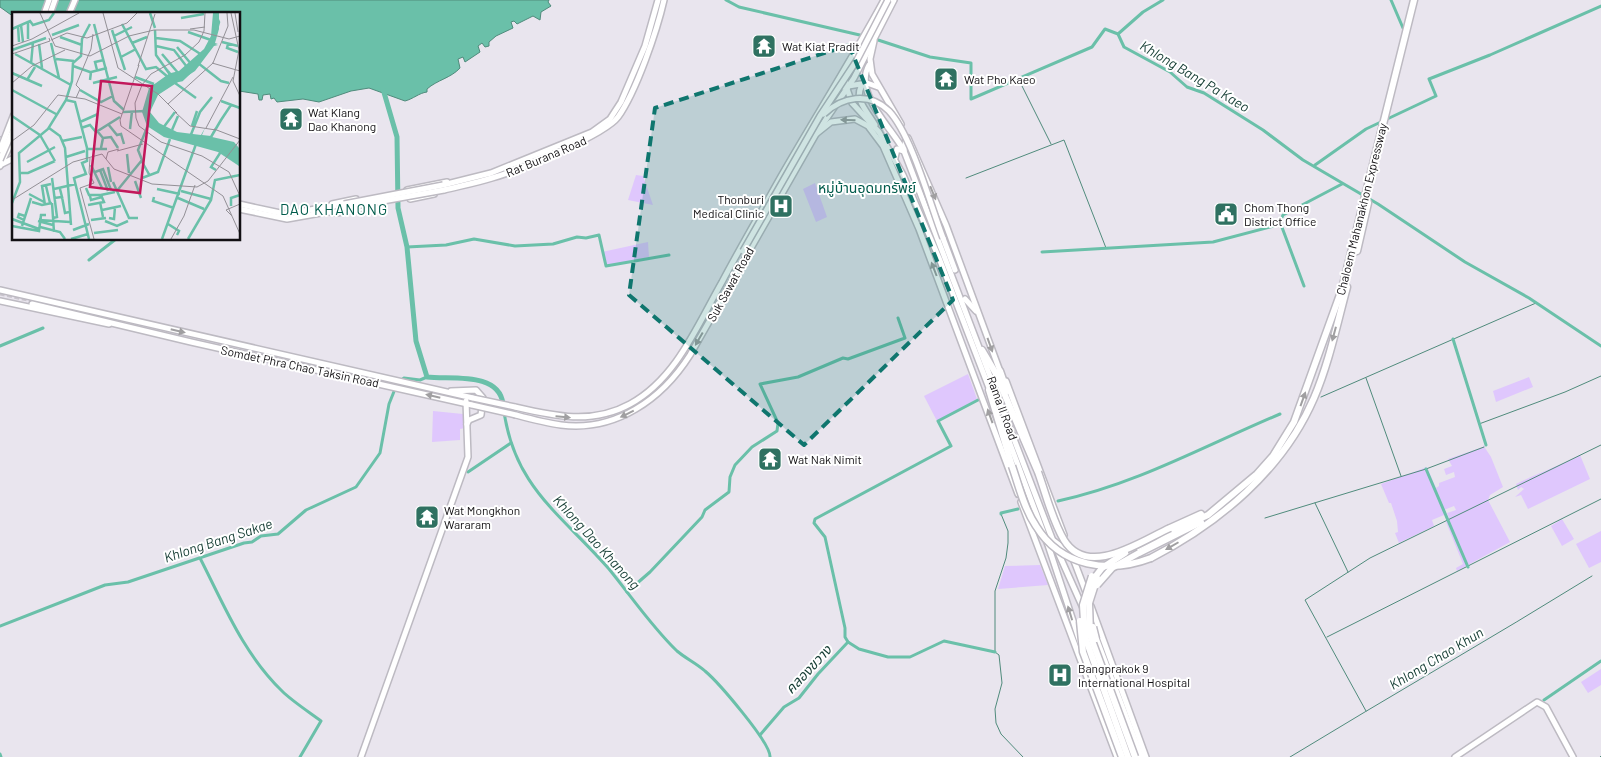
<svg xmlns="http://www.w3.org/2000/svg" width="1601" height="757" font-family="Barlow,'Noto Sans Thai',sans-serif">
<rect width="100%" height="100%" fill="#e9e5ee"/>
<g fill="#dfc7fd">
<path d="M636 175 643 176 653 205 628 200Z"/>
<path d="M815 183 827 217 816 222 803 189Z"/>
<path d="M648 242 649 257 606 266 602 252Z"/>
<path d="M968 374 977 399 937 421 924 396Z"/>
<path d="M1529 377 1533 387 1496 402 1493 391Z"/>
<path d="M433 411 463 414 465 428 460 429V440L432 442Z"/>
<path d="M1483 445 1491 457 1503 487 1490 495 1488 500 1510 542 1457 571 1456 568 1463 564 1446 522 1449 518 1447 513 1456 510 1454 506 1444 510V515L1432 520 1434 526 1399 543 1395 533 1398 532 1397 521 1391 503H1389L1381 484 1427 467 1436 488 1439 486V483L1455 477 1454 472 1446 475 1444 469 1452 466 1448 459 1483 447Z"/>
<path d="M1580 455 1590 479 1528 509 1521 495 1515 497 1524 489 1521 487 1518 490 1516 484C1538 473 1557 467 1580 455Z"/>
<path d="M1562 519 1574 539 1562 546 1551 526Z"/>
<path d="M1601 531V562L1589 568 1576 544Z"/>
<path d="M1040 565 1048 585 998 589 1005 566Z"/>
<path d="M1601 669V685L1588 693 1581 682Z"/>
</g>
<path fill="#6ac0a9" stroke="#508b7c" d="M0 0H549L548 2 551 6 541 12 540 20 533 16 517 24 514 21 511 22 513 28 496 36 489 42V46L485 47 482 43 478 46 480 52 465 62 463 57 458 59 460 68C451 78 437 80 427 89V92C419 93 413 99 405 101L369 88 351 91 319 102 303 99 277 102 274 98 271 99 270 94 263 95 262 100H259L258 94 239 91V14H14V17L0 7Z"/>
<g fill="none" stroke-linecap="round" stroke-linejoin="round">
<g stroke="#508b7c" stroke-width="1">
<path d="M1018 78 1051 144"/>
<path d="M966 178 1064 140 1106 248"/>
<path d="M1366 378 1401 476"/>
<path d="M1321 397 1536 303"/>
<path d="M1479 424 1565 392 1601 376"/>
<path d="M1315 503 1348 572"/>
<path d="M1001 514 1008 531V543L1006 558 995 591V652L999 655 1002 683 995 709 996 723 1001 734 1023 757"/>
<path d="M1265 518 1426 469 1484 447"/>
<path d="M1327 637 1601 499"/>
<path d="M1366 711 1305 600 1370 558 1601 445"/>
<path d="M1290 757C1390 696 1492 638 1592 576"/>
<path d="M1600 757 1601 756"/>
</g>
<g stroke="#6ac0a9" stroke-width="3">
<path d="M726 0 739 7 864 36"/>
<path d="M1391 0 1403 28"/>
<path d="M1118 34 1143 12 1163 0"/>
<path d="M872 38 930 57 971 63V99L1092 47 1105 29 1118 34 1124 47 1170 72 1187 87 1204 93 1263 130 1303 160 1378 204 1465 262 1529 298 1601 346"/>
<path d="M1315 165 1366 129 1436 96 1429 79 1490 55 1601 6"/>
<path d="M1280 222 1304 286"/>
<path d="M407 247 446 245 474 239 515 246 553 244 577 237 586 238 599 235 606 266 669 255"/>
<path d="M1042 252 1213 242 1274 226 1280 222 1283 215 1342 184"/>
<path d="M89 260 116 239"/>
<path d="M1453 339 1486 445"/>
<path d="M0 346 43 328"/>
<path d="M503 404C512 486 560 513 609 569 631 596 652 627 677 651 685 658 696 663 705 671 718 682 771 743 770 757"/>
<path d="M1426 469 1468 567"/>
<path d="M468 472 511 443"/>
<path d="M1058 501C1137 484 1206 445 1280 414"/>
<path d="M1001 514V513L1018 509"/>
<path d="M200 558C224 605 243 653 282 691 292 701 309 712 321 721L300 757"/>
<path d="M627 592 650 572 702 517 705 510 729 492 730 477 735 465 752 447 777 431 778 423 760 384 798 377 843 358 848 359 905 338 898 318"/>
<path d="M0 626 105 585 128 582 244 543 252 542 261 536 278 534 306 510 356 487 380 453 389 404 397 384 404 378 420 380 427 377"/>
<path d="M848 642 845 637V628L825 537 814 523 815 519 951 446 938 421 978 400"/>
<path d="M1544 700 1601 661"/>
<path d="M760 735 784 707 799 698 818 674 848 642 859 649 888 657H910L944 641 995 652"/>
<path d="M0 754 1 757"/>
</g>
<path stroke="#6ac0a9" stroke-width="5" d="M383 89 397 137 398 208 407 247 416 341 427 377C450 380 499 371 503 404"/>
<path stroke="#c9c5cd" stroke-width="5" stroke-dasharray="5 2.5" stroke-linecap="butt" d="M0 293 32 300"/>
<g stroke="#bdbac2" stroke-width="8">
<g id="major">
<path d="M44 14 49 0"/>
<path d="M50 14 55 0"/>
<path d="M69 14 75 0"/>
<path d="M874 41 870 59 872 74 901 124"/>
<path d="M869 65C853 93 892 128 904 151L1053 541 1083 608"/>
<path d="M845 72 846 86 852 103 879 132 903 175 939 258 991 393"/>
<path d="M864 83C851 97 868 112 875 125"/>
<path d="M836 88 867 83 878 87"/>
<path d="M816 134 831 122 855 119 868 126 883 146 919 229 1018 494"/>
<path d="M908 138 946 225 1001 374"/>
<path d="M0 140 14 146"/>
<path d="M895 158 897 149 904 151 906 138"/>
<path d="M2 164 14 158"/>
<path d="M0 166 14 137"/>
<path d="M443 185 491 173 592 132 610 119 621 102 645 46 658 0"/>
<path d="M444 190C460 186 476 183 492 178 517 171 605 135 618 117 636 92 657 31 664 0"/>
<path d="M434 194 410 199 407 190 447 182"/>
<path d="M239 204 285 214 334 206"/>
<path d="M331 206 332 204 356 199"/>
<path d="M239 209 287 219 332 211"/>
<path d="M329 212 337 213 377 205 380 204 379 199"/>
<path d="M943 238 955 270"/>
<path d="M0 290 473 398"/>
<path d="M965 299 976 311"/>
<path d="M0 301 109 324"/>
<path d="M32 304 191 342 472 405"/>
<path d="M1006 381 1064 535"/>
<path d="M451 391 476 390 483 398 481 415 469 420 467 424"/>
<path d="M515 407C554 416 592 425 630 404 676 379 697 326 722 282 740 248 760 214 779 180 814 119 851 61 884 0"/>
<path d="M516 415C531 419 546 423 561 425 616 432 662 399 690 355L816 134 854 78 894 0"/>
<path d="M1001 420 1048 545 1081 645"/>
<path d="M1021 502 1117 757"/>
<path d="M1054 541 1071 554"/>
<path d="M1068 545 1087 595"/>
<path d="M1091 606 1146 757"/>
<path d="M361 757 468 457 466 401"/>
<path d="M1455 757 1537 702 1546 707 1573 757"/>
</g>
</g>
<g stroke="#bdbac2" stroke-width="9">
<g id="highway">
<path d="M1357 251 1368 203"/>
<path d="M982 350 995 372 1038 472"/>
<path d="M1000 371 1007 391"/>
<path d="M989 390 1012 466"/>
<path d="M1170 528 1201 514"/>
<path d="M1125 553 1208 515 1257 474 1273 456 1294 422 1342 289 1414 0"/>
<path d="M1139 553 1201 522"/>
<path d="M1151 558C1219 523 1283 470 1314 398 1329 363 1337 324 1347 287"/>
<path d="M1096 639 1141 757"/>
</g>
</g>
<use href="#major" stroke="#fff" stroke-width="5"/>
<use href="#highway" stroke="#fff" stroke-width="6"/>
<g stroke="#bdbac2" stroke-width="8" stroke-linecap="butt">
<g id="major-bridge">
<path d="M824 114C842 97 869 91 889 111 912 136 930 204 943 238"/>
<path d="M0 150 14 114"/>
<path d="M0 160 14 128"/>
<path d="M344 204 443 185"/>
<path d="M344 208 444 190"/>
<path d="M743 251 820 116 857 60 888 0"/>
<path d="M473 398 515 407"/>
<path d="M472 405 516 415"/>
</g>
</g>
<g stroke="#bdbac2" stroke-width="9" stroke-linecap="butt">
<g id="highway-bridge">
<path d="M1012 466C1019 486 1024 508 1036 526 1061 567 1109 574 1151 558"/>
<path d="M1038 472C1046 494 1052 520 1064 540 1088 579 1141 541 1170 528"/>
<path d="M1092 576 1083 605 1085 637 1128 757"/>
<path d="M1097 578 1089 603 1090 635 1135 757"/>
<path d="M1092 581 1102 568 1125 553"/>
<path d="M1097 585 1112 568 1139 553"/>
<path d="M1080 621 1083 652 1122 757"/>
<path d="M1093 627 1096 639"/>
</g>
</g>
<use href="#major-bridge" stroke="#fff" stroke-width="5"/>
<use href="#highway-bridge" stroke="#fff" stroke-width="6"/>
</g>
<defs><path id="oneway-solid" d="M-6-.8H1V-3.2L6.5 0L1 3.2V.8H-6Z" transform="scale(1.25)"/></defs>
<g fill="#a09fa1">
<use href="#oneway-solid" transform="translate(848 120) rotate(-178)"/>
<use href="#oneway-solid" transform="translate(933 193) rotate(68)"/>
<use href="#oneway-solid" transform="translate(934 269) rotate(-111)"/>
<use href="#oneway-solid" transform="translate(178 331) rotate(13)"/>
<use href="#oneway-solid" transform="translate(1334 334) rotate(105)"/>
<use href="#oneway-solid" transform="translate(699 339) rotate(120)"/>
<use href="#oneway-solid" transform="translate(990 345) rotate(70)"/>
<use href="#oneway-solid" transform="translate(433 396) rotate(-167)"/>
<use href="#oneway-solid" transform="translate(1303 399) rotate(-70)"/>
<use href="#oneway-solid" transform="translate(627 414) rotate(154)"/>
<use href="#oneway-solid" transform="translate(990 416) rotate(-110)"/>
<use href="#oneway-solid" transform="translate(563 417) rotate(5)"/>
<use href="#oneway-solid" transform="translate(1172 546) rotate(150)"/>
<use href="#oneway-solid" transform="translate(1070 613) rotate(-107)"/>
</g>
<path fill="#0f766e" fill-opacity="0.2" stroke="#0f766e" stroke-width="4" stroke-dasharray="10 6" stroke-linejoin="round" d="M849 45 953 300 804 445 629 295 655 108Z"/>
<defs>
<g id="temple-square" transform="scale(1.25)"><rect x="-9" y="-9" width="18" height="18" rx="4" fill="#2f7161" stroke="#fff"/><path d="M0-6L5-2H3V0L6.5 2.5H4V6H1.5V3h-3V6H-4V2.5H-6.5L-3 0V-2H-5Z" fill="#fff"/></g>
<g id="hospital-square" transform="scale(1.25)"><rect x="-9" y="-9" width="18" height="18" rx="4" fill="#2f7161" stroke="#fff"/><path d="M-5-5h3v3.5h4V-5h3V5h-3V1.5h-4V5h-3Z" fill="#fff"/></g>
<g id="civic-square" transform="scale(1.25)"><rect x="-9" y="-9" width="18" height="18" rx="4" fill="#2f7161" stroke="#fff"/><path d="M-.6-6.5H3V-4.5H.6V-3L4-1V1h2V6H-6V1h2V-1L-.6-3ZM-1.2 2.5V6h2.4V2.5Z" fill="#fff"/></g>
</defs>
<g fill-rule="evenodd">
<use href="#temple-square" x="764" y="46"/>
<use href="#temple-square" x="946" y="79"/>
<use href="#temple-square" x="291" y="119"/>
<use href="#hospital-square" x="781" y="206"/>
<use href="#civic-square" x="1226" y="214"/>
<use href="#temple-square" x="770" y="459"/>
<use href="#temple-square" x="427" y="517"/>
<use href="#hospital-square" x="1060" y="675"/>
</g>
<g text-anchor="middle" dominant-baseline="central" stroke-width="4" stroke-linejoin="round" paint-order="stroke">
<g font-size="12" fill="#121013" stroke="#fff" text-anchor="start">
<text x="782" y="46">Wat Kiat Pradit</text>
<text x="964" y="79">Wat Pho Kaeo</text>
<text x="308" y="112">Wat Klang<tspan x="308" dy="14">Dao Khanong</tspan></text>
<text x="764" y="199" text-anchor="end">Thonburi<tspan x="764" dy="14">Medical Clinic</tspan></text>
<text x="1244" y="207">Chom Thong<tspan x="1244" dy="14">District Office</tspan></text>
<text x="788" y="459">Wat Nak Nimit</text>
<text x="444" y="510">Wat Mongkhon<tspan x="444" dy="14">Wararam</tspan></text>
<text x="1078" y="668">Bangprakok 9<tspan x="1078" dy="14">International Hospital</tspan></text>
</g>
<g font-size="12" fill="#121013" stroke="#fff">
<text transform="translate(546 156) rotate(-23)">Rat Burana Road</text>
<text transform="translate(1361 209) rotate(-76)">Chaloem Mahanakhon Expressway</text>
<text transform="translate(730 284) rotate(-61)">Suk Sawat Road</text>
<text transform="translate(300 366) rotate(12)">Somdet Phra Chao Taksin Road</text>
<text transform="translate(1003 408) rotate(70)">Rama II Road</text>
</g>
<g font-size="14" font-style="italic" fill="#133b32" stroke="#fff">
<text transform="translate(1195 76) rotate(31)">Khlong Bang Pa Kaeo</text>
<text transform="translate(218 540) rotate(-18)">Khlong Bang Sakae</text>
<text transform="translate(597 542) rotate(48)">Khlong Dao Khanong</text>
<text transform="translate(1436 658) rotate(-31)">Khlong Chao Khun</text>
<text transform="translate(808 669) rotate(-47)">คลองขวาง</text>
</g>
<g font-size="14" fill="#005b4b" stroke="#fff">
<text x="867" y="187">หมู่บ้านอุดมทรัพย์</text>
</g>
<g font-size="15" letter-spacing="1" fill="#005b4b" stroke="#fff">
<text x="334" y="209">DAO KHANONG</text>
</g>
</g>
<g transform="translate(12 12)">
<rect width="228" height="228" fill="#e9e5ee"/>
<path d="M201 1H207V17L203 31 206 32H203L206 33 202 34 183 59 146 83 138 100 147 111 165 120 189 123 193 116 190 123 199 124 201 119 200 125 222 130 227 136V154L206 140 152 125 135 114 130 100 137 76 158 61 155 56 159 61 167 59 192 37 199 24Z" fill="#6ac0a9"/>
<path fill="none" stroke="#6ac0a9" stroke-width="2.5" d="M138 1 143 16M203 1 204 20M203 1 207 10 204 21M169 6 192 2M16 11V27M82 12 102 89 112 98M110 12 134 57 144 55 156 65M9 13 11 30M6 14 7 30M0 17 18 9 21 13 37 8 42 1M100 18 113 58M143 18 144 43 159 64M176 20 199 28M40 23 67 13M102 24 120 15M48 25 70 33M144 26 168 29 190 43M210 30 226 34M39 31 47 66M120 31 135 25M27 32 30 56M216 32 215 36 226 40M144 34 162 38 175 55M165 35 180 53M0 38 34 26M3 42 59 73M150 42 167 62M109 45 124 37M44 47 62 49M186 51 209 69 217 71M19 52 21 30M61 54 78 60M85 58 83 50 92 48M0 61 30 74M123 65 142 72M15 68 23 55M78 68 79 60 95 56M81 71 105 65M163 71 184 86M140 74 170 68 186 53 203 26M0 78 44 102M68 78 89 90 101 84M54 88 63 90 75 136V149L70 151 74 162 62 166 77 227M209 89 228 96M111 100 134 99M0 104 28 123M209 108 219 93M68 110 86 102M96 112 105 123 109 122 112 132M180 114 185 99M37 116 48 124 53 136 56 174M69 116 78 113 84 120 108 105M151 116 163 100M118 117 120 99M160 118 166 104M86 120 91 126 89 136M28 123 43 149M178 125 188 100 200 85M199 125 209 108M91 126 99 125 106 136M50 129 70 125M74 137H95M115 142 117 161M54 145 73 139M129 148 138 164M15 150 43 135M79 153 90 176M96 155 99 170M88 158 96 179M204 158 199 155 210 138M83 160 91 157 99 178M7 161H16L43 149M40 166 45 205 41 206M130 166 146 160 158 127M123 169 129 186M101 170 117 206H126M34 174 38 191M56 174 59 213M74 176 77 183H89M42 177 64 172M145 177 168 182M169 179 199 187M104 180 130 148 126 138 136 113M17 182 32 190M78 184 79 188 90 185M50 185 53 201 57 200M142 185 141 189 162 196M42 186 50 185 48 177M166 186 192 197M20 190 30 193 40 191M88 190 91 205M0 191 8 170 7 141 36 117 54 88 60 69 61 51 69 44 70 27 78 12M40 191 42 220M33 193 30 174 39 172M76 193 92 190 89 183 103 180M219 194V186L228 183M90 198 109 194M97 206 102 207 103 195M0 207 27 217M12 208 6 205 7 202 13 204M27 208 58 210M79 208 94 206M26 209 41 213M93 209 105 214 116 209M156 212 167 219 165 223M0 214 27 219 29 203H34M10 214 19 186M28 215 48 220 53 227M61 218 77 212M82 221 106 218M59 227 76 222M150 227 184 132M176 227 199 188 203 168 228 163"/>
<path fill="none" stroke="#939096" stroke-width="1" d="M28 1 43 34 78 44 117 24 142 18H182L217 27 228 24M91 1 106 56 146 82 165 101M193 1 192 19 187 30 173 43 139 62 130 73 123 91 124 106 127 114 149 130 190 144 217 160 228 184M219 1 227 38 221 69 228 84M223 1 226 20M178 17 193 15M39 28 55 21 75 26 115 11 125 1M0 34 20 27 67 1M0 42 38 29 37 26M200 51 228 59M127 53 108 108 109 114 211 184 228 222M126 54 143 2M0 71 20 54 53 38M64 86 68 77 64 73 79 37 81 22M156 92 201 51 216 14 215 1M163 100 178 114 204 118M194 116 221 65M202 117 228 127M0 129 22 113 46 83 73 87 110 102M105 139 131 132M78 146 77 161 82 171 68 176 82 227M94 147 96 140 107 137M0 188 61 150 90 142 102 157 140 172 185 175 196 169 228 128M220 204 214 198 228 192M159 227 172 204 183 173"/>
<path fill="#c2185b" fill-opacity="0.15" stroke="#c2185b" stroke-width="2.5" d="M89 69 140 74 128 181 78 175Z"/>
<rect width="228" height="228" fill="none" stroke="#121013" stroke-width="2.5"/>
</g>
</svg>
